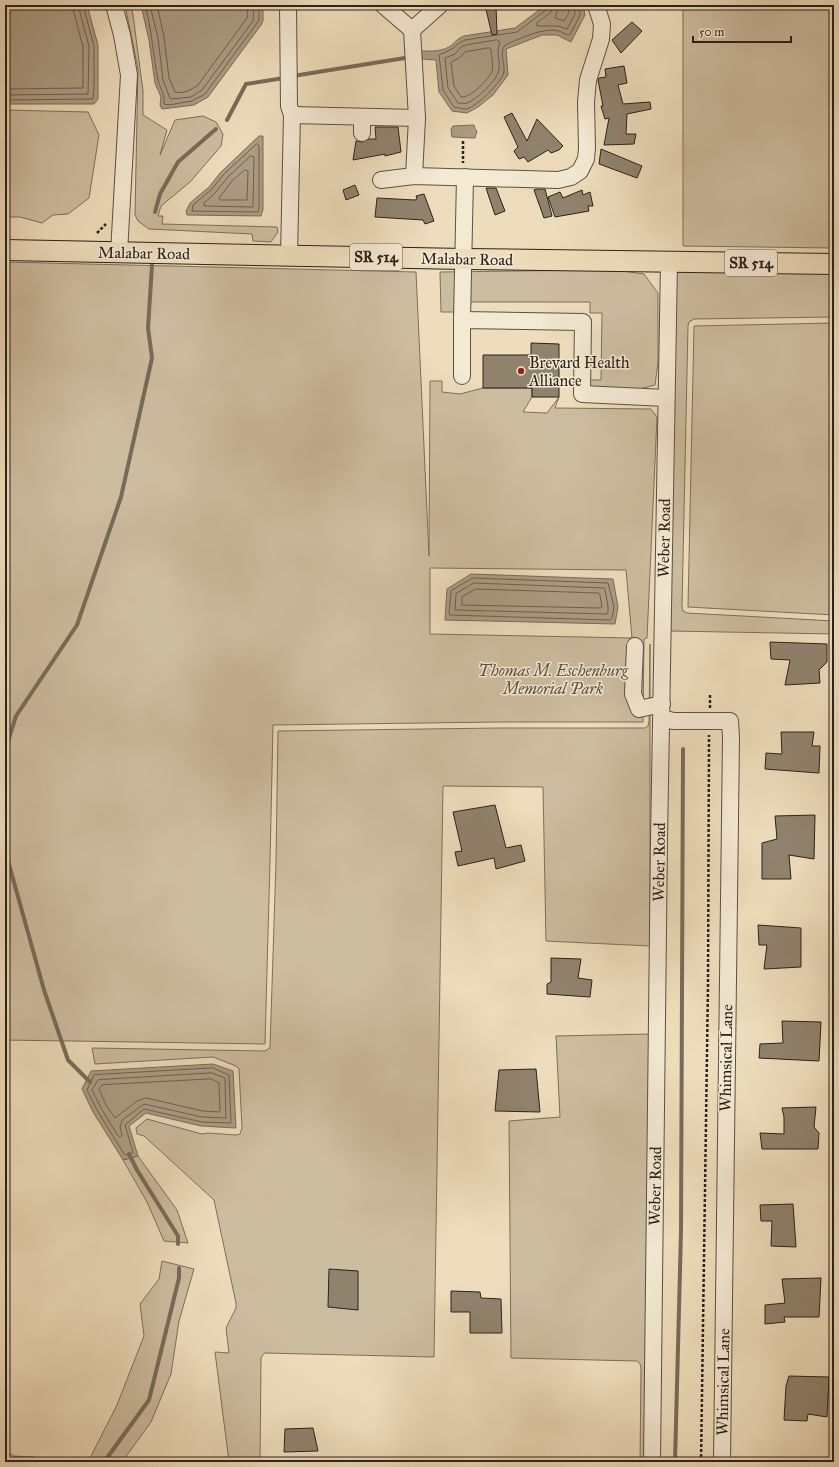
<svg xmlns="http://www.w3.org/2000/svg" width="839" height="1467" font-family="'IM FELL Great Primer',serif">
<rect width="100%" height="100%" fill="#eeddbc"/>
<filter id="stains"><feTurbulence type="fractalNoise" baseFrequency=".005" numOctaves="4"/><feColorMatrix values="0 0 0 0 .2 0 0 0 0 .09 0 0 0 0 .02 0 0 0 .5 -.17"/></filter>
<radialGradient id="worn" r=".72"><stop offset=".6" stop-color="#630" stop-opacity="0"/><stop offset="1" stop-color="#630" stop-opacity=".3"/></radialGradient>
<g fill="#cdbda0" stroke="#7c6f5d" fill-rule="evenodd">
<path d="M125 5H131L133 15 143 91V115L167 130 160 155 175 120 203 116 216 122 223 134 221 146 190 182 161 206 158 216H163L162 224 277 227 278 232 271 242 253 241 252 234 149 229 138 221 135 215 138 69Z"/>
<path d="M683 5H834V248L683 246Z"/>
<path d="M5 110 88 112 99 135 89 198 68 214 53 215 42 223 20 217H5Z"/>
<path d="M5 262 416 272 429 556 430 381H442V392L460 394 483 388H532V397L523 412 547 413 559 397 555 408 651 409 657 417 647 638 644 639 643 722H498L273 725 270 862 265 1044 5 1040ZM430 568 626 570 632 638 430 634Z"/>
<path d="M675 269 834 272V315L831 317 694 319 689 322 688 326 682 607 683 611 687 613 834 621V634L670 631Z"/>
<path d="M595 270 623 271 644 274 658 293V363L655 385 623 393 590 387 588 380H601L602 313H590V302H456V312H441L440 272Z"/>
<path d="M834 323V615L688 607 694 326Z"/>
<path d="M650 644V946L546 941 543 787 443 786 434 1357 265 1353 262 1356 261 1359 260 1462H229L215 1352 229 1353 226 1328 236 1308V1303L214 1200 144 1136 137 1134 136 1128 147 1119 202 1134 208 1133 236 1135 240 1134 242 1128 239 1069 236 1066 213 1057 95 1064 92 1048 265 1051 270 1048 276 862 278 731 498 728H645L648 726 649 722Z"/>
<path d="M650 1034 645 1462H640L641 1368 640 1364 637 1361 511 1358 509 1121 560 1117 556 1036Z"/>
<path d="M138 1156 177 1210 188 1243 164 1241 147 1202 123 1160Z"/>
<path d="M162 1261 194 1269 179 1321 171 1374 151 1422 122 1462H88L117 1405 144 1336 140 1304 159 1279Z"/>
<path d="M5 1451H8L13 1456 35 1457 39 1462H5Z"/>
</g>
<g fill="#ac9d85" stroke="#786b5a">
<path d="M5 5H87L98 45V99L94 104H5Z"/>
<path d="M141 5H263V21L261 25 208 97 194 105 162 109 160 105 161 97 155 83 149 40Z"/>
<path d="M546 5H583L585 15 571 42 557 35H542L506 49 508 75 493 95 478 107 467 113 452 111 439 92 436 60 422 59 421 51C431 51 439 52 449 47 455 43 456 39 464 36L515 28Z"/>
<path d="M474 125 475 129 477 131 475 138 452 137 451 129 453 126Z"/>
<path d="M259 136H263V209L261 216 187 215 186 211 190 203 209 187 221 172Z"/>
<path d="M471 574 613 579 618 607 615 624 445 620 447 589Z"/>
<path d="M213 1064 233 1071 236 1128 201 1126 146 1113 129 1126 138 1156 123 1160 93 1112 82 1089 91 1071Z"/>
</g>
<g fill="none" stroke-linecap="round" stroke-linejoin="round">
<g stroke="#6c5f50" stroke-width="1">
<path d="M145 5C152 30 153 55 158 80 160 88 165 94 164 104L169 105 192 101 205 94 257 23 259 20V5"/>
<path d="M150 5 158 38 163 80 170 98 172 99 191 97 202 90 253 21 254 5"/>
<path d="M157 5 164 37 169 78 175 92C183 94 191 90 198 85L247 18 248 5"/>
<path d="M548 5 546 10 517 32 465 40 459 43 452 49 439 55 443 90 454 107C458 108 463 109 467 109 477 106 502 82 504 72 505 64 499 52 505 45 519 39 543 27 559 31 563 32 565 35 570 35L580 15 579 5"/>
<path d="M553 5 551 12 537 23V26H558L567 29 575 14 574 5"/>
<path d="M559 5 555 18 564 21 569 13 568 5"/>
<path d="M497 40 500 42C495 53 502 64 498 73 494 83 477 99 467 103 464 104 461 103 458 103L448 88 445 58 455 54 461 47 466 45Z"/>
<path d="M489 48 491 49C491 55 494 66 492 71 488 80 471 98 461 97L454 86 451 62 459 58 465 52Z"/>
<path d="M5 89 83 88V47L72 5"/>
<path d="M5 95 88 94 89 46 78 5"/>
<path d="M5 100 93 99 94 89V46L83 5"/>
<path d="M257 144 259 146V208L258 212 192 211 193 205 211 190 224 174Z"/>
<path d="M251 156 254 157 253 207 204 206V203L215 193 228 177Z"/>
<path d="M245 170 248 171 247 200H220L219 198 232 181Z"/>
<path d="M473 578 608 583 614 607 612 618 610 620 450 615 449 614 451 591Z"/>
<path d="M474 583 604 588 605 589 608 607V613L606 614 455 610 456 594Z"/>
<path d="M476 589 599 593 600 595 602 607 600 608 462 605V597Z"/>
<path d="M213 1068 229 1075 231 1123 202 1122 144 1109 125 1125 133 1152 131 1154 125 1155 124 1154 97 1110 87 1090 94 1075Z"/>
<path d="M212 1073 225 1078 226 1118 202 1117 144 1104 122 1120 120 1127 122 1135 120 1137 118 1136 101 1108 92 1090 98 1080Z"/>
<path d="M211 1079 219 1083 220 1110 219 1112 203 1111 146 1098 137 1101 115 1118 106 1105 99 1089 102 1085Z"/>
</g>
<g stroke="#786b5a" stroke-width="4">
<path d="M293 76 411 57"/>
<path d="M227 120 246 84 284 78"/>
<path d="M155 212 160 194 178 162 216 129"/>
<path d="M5 751 16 716 77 625 121 497 152 358 148 328 152 265"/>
<path d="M5 850 44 990 68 1060 90 1082"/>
<path d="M129 1154 137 1170 178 1236V1244"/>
<path d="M104 1462 149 1400 179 1278V1268"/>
<path d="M675 1462 681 1232 683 749"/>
</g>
</g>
<g fill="#90836e" stroke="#2b211a">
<path d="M485 5H496L497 34 492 35Z"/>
<path d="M632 22 642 31 621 53 612 40Z"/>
<path d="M624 66 627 83 618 85 623 104 650 102 651 109 627 114 626 134H636L634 144 604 145 609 118 605 119 601 106H603L598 80 599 78 606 77 605 69Z"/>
<path d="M512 113 527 141 537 119 563 146 559 150 551 153 548 150 528 162 524 157 519 159 514 151 518 147 504 117Z"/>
<path d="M375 127H398L401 152 385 156V154L353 160 356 141 362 142 369 139H376Z"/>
<path d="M601 149 642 166 637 178 599 164Z"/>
<path d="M355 185 359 195 346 200 343 190Z"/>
<path d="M486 188H496L505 211 495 215Z"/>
<path d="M537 189H545L552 216 544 218 534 190Z"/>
<path d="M582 190 583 195 590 192 593 206H588L589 211 555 217 548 197 560 192 563 198Z"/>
<path d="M424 194 434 221 425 224 423 220 375 217 377 198 415 200 417 199 416 196Z"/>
<path d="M531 343 559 344V397H532V388H483V355H531Z"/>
<path d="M770 642 827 644V662L819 670 820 683 785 685 790 660 771 659Z"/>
<path d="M781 732H814L812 746H820L819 773 765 769 766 753 782 754Z"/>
<path d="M495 805 506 848 521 845 525 861 496 869 494 858 458 866 455 852 462 851 453 812Z"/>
<path d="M815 815 814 859 789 855 791 879H762V843L777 839 775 816Z"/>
<path d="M758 925 801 928V967L764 969 767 945H759Z"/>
<path d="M551 958 581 959 578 978 592 980 590 997 547 994V984L551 982Z"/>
<path d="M782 1021 821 1022 819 1061 759 1058 760 1044 783 1043Z"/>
<path d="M536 1069 540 1112 495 1111 499 1070Z"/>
<path d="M816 1107 814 1127 819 1133 818 1149H762L760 1133 784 1134V1117L782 1108Z"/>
<path d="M793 1204 796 1247 771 1246 772 1221H761L760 1205Z"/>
<path d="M329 1269 358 1271V1310L328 1307Z"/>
<path d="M821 1278 819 1317H784L785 1322 765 1324V1305L785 1303 782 1279Z"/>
<path d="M451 1291 480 1292 481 1298 501 1299 502 1333H470V1312H451Z"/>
<path d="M789 1376 829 1377 827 1417 808 1414 807 1421 784 1420 786 1386Z"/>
<path d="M313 1428 318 1451 284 1452 285 1429Z"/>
</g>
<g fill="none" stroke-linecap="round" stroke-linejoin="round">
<g stroke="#5c5042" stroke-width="18">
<g id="minor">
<path d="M114 5 122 35 129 75 119 253"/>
<path d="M288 5 289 106 292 115 289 256"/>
<path d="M383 5 412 30 417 118 414 176"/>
<path d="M412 30 440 5"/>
<path d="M292 115 417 118"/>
<path d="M362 117V133"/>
<path d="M381 180 414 176 558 180 571 177 580 171 586 159 587 148 586 102 588 80 601 39 602 24 596 5"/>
<path d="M462 320 465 177"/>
<path d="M462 376V320L583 322 582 394 666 398"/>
<path d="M635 646 633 694 639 709 662 704"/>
<path d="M662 718 673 721H730L731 738 722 1462"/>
<path d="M652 1462 659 840 669 262"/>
</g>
</g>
<g stroke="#2b211a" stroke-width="22">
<path id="major" d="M5 250 464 259 834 264"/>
</g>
<g stroke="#2b211a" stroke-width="2.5" stroke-dasharray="3 2" stroke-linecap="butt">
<path d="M463 141V163"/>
<path d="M97 233 106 224"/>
<path d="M710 708V695"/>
<path d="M701 1462 708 985 709 735"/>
</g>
<use href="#minor" stroke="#f4e9d3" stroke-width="16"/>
<use href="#major" stroke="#eeddbc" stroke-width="20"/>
</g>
<circle fill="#8f2418" stroke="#f4e9d3" stroke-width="1.5" cx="521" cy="371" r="4"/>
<g text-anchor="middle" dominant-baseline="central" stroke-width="3" stroke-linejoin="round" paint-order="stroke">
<g fill="#f4e9d3" stroke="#675d52" stroke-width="1">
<rect x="350" y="244" width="52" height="26" rx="3"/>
<rect x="725" y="250" width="52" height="26" rx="3"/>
</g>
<g font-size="15" font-weight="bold" fill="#2b211a">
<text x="376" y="257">SR 514</text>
<text x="751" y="263">SR 514</text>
</g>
<g font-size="16" fill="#2b211a" stroke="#f4e9d3">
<text transform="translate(144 253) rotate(1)">Malabar Road</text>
<text transform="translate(467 259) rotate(1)">Malabar Road</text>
<text transform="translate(664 538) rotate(-89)">Weber Road</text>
<text transform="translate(659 862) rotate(-89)">Weber Road</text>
<text transform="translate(726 1058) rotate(-89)">Whimsical Lane</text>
<text transform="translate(655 1186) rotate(-89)">Weber Road</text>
<text transform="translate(723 1382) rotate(-89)">Whimsical Lane</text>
</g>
<g font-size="16" fill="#2b211a" stroke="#f4e9d3" text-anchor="start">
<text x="529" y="362">Brevard Health<tspan x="529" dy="18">Alliance</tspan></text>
</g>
<g font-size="16" font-style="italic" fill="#5c5042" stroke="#f4e9d3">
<text x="553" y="670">Thomas M. Eschenburg<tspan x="553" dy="18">Memorial Park</tspan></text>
</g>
</g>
<rect width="839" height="1467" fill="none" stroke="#eeddbc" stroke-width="20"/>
<rect x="6" y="6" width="827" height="1455" fill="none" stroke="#2b211a" stroke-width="2"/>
<rect x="10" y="10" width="819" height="1447" fill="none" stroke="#2b211a"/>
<path d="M693 36v6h98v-6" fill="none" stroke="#2b211a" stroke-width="2"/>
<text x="699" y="36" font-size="12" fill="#2b211a" stroke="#f4e9d3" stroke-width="3" paint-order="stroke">50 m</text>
<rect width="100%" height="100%" filter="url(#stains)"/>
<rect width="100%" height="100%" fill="url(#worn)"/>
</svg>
